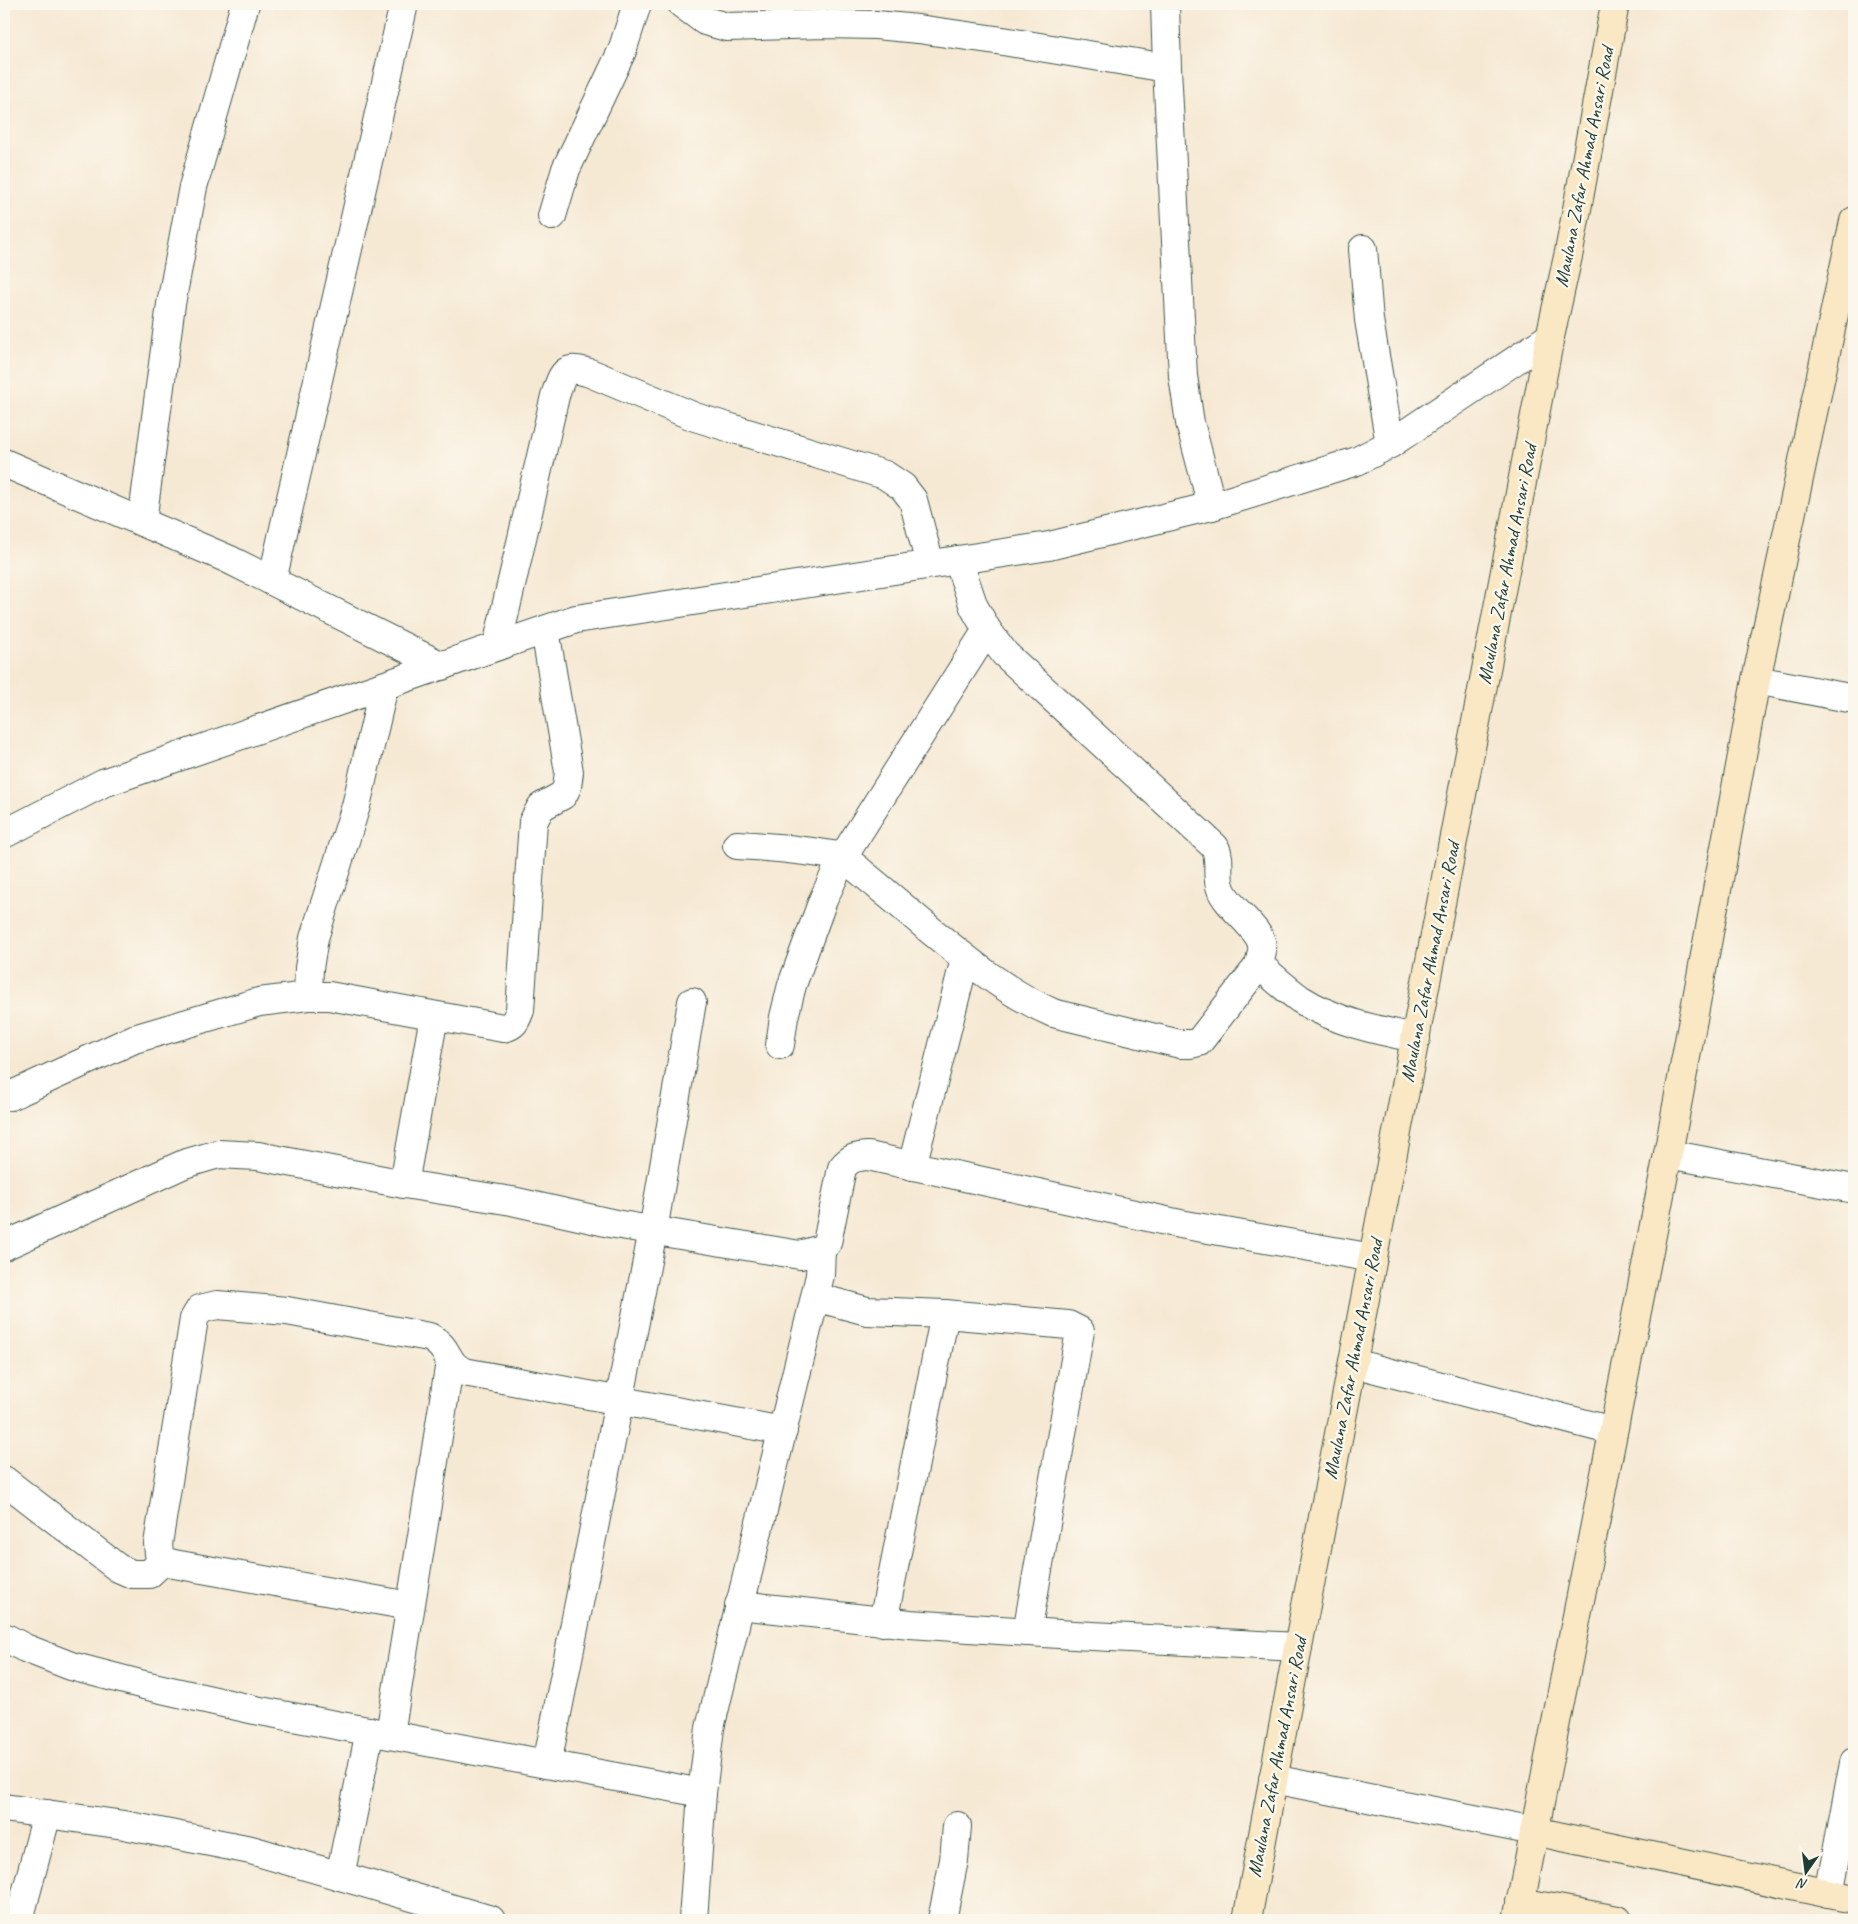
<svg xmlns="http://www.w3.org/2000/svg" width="1858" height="1924" font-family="Caveat,sans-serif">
<rect width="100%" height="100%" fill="#fbf7ec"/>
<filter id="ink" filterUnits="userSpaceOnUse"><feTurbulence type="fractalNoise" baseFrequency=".02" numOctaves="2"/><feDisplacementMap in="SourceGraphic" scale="10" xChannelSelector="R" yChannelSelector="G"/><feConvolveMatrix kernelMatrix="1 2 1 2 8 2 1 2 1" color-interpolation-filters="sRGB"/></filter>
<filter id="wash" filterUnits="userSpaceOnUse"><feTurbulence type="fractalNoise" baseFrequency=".0096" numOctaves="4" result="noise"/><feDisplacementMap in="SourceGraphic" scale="20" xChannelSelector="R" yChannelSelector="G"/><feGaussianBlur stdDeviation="1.12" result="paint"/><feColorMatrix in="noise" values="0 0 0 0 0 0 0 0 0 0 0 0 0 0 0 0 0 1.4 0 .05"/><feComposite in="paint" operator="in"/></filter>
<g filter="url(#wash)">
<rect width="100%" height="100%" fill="#f6e9d4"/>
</g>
<g filter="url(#ink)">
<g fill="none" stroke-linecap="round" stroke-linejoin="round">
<g stroke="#3f574c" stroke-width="30">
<g id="street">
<path d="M682 4 705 21 727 27 824 24 876 25 918 29 1003 41 1167 68"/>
<path d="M1165 4 1167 68 1183 376 1190 423 1212 506"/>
<path d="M552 216 566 169 622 51 637 4"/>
<path d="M1363 249 1369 320 1390 444"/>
<path d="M4 463 228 559 442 666"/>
<path d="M142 522 171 304 193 187 245 4"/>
<path d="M272 581 404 4"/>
<path d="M497 646 555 396C563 372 564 365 590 373L695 417 885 475 903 487 913 500 930 564"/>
<path d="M1756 680 1854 699"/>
<path d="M4 834 103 783 576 619 1049 546 1212 506 1357 461 1390 444 1550 337"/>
<path d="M737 845C773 847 808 850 843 857 872 881 901 905 929 929 968 961 1007 993 1053 1013L1180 1044H1191L1199 1042 1259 965C1260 959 1263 952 1262 946 1261 929 1227 907 1221 889 1215 875 1222 861 1215 847L1005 654 987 630 974 607 958 560"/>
<path d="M1259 965C1272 976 1286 989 1300 999 1336 1022 1375 1030 1416 1038"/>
<path d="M308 996 309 968 314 938 356 806 384 686"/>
<path d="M780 1045 784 1017 792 985 823 900 843 857 987 630"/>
<path d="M10 1096 134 1039 259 1002 308 996H329L503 1028C514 1026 516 1021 520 1010L533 822 541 807 563 795 567 787 569 772 545 630"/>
<path d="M1668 1154 1854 1189"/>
<path d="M912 1166 965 959"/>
<path d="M404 1184 434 1016"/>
<path d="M4 1246 184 1164 218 1154 258 1156 404 1184 512 1201 615 1224 800 1255 821 1249 827 1243 842 1168C850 1158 855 1157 868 1156L1180 1224 1373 1258"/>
<path d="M815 1297 867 1311 945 1314 1068 1325 1080 1331 1027 1632"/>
<path d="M1353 1363 1613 1431"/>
<path d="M4 1480 118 1568 132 1574H149L163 1561"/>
<path d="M739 1605 910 1624 1074 1635 1298 1647"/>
<path d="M410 1606 174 1564 163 1561 159 1554 158 1544 194 1319 200 1309 217 1305 287 1311 429 1337C451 1348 444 1363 464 1372L783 1431"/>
<path d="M883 1622 945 1314"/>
<path d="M4 1637 25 1648 71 1666 144 1685 255 1710 702 1793"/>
<path d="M390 1734 450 1362"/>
<path d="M547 1764 653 1231 692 1002"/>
<path d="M1273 1779 1534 1831"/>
<path d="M4 1808 124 1825 251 1850 491 1920"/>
<path d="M340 1876 370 1731"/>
<path d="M1829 1894 1854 1762"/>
<path d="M19 1920 47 1814"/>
<path d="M693 1920 702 1793 710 1728 815 1297 820 1275 821 1249"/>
<path d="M942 1920 954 1860 957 1826"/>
</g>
</g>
<g stroke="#3f574c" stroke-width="30">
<g id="secondary">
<path d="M1534 1831 1854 1899"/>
<path d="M1520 1902 1618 1920"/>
<path d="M1247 1920 1298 1647 1550 337 1569 252 1615 4"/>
<path d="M1517 1920 1668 1154 1756 680 1854 221"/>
</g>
</g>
<use href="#street" stroke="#fff" stroke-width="28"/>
<use href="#secondary" stroke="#fae7c3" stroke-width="28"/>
</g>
</g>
<g text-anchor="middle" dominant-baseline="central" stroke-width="5" stroke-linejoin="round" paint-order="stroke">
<g font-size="20" fill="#1f3d34" stroke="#fbf7ec">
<text transform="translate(1584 167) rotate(-79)">Maulana Zafar Ahmad Ansari Road</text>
<text transform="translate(1507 564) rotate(-79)">Maulana Zafar Ahmad Ansari Road</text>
<text transform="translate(1430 962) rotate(-79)">Maulana Zafar Ahmad Ansari Road</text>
<text transform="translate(1353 1359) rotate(-79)">Maulana Zafar Ahmad Ansari Road</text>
<text transform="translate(1277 1757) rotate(-79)">Maulana Zafar Ahmad Ansari Road</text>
</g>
</g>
<rect width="1858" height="1924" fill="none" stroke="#fbf7ec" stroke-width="20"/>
<g transform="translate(1806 1872) rotate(194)" stroke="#fbf7ec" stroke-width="4" paint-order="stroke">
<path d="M0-4L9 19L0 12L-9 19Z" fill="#1f3d34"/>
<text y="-8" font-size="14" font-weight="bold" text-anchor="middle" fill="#1f3d34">N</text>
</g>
</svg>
